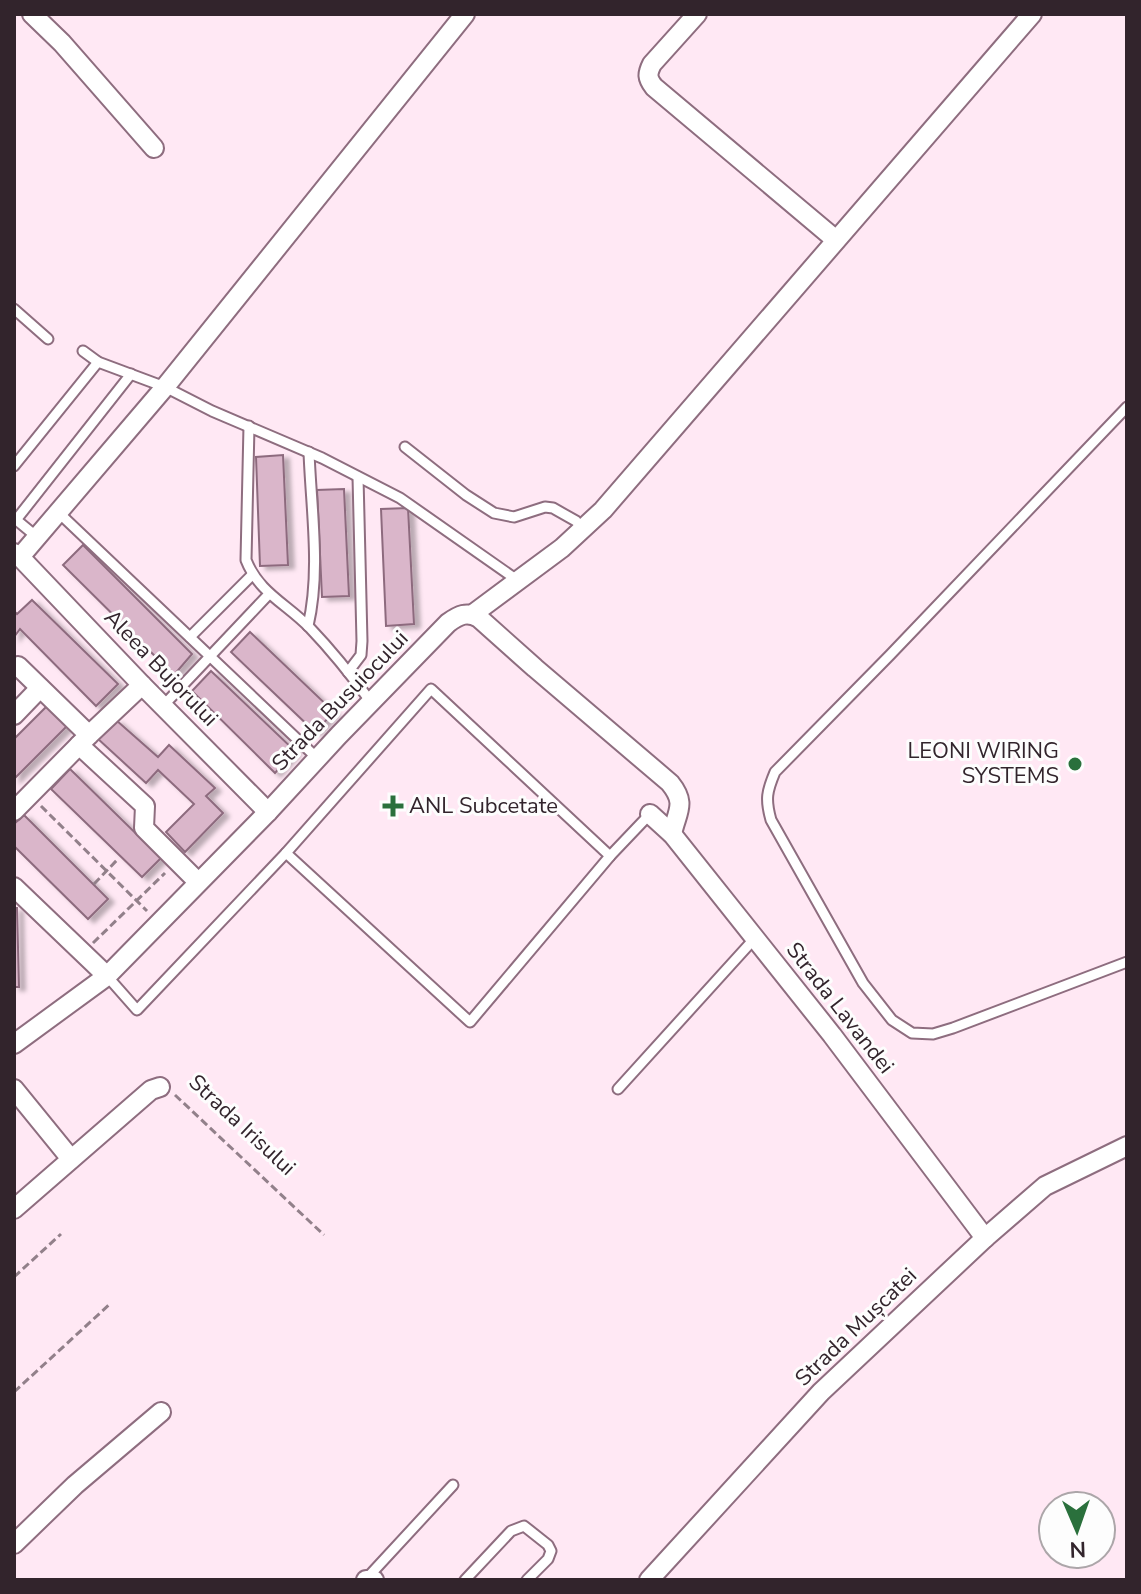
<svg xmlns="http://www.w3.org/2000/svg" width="1141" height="1594" font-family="'Nunito Sans',sans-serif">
<defs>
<filter id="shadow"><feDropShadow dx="6" dy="3.5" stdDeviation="2" flood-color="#0004"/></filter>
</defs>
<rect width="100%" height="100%" fill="#ffe8f4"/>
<g fill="#dab6ca" stroke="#8d6b7e" stroke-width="2" filter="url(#shadow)">
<path d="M283 455 288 565 260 566 256 457Z"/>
<path d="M344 489 349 596 322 597 317 490Z"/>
<path d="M408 508 414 624 386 626 381 509Z"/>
<path d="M83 545 192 654 174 675 63 565Z"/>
<path d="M32 600 118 684 96 706 20 629 14 637V611L17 614Z"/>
<path d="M250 632 334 712 315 732 231 652Z"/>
<path d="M211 671 295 751 275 773 192 691Z"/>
<path d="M48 705 68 725 14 779V739Z"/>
<path d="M116 720 158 757 169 745 215 788 206 796 223 813 185 852 166 832 194 804 158 770 146 783 97 738Z"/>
<path d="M70 769 161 858 142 877 51 789Z"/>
<path d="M24 815 108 899 88 919 14 846V824Z"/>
<path d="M14 908H17L19 987H14Z"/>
</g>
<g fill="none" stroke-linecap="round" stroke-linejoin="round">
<g stroke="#8e6d7f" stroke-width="13">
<g id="lane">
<path d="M14 309 48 339"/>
<path d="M83 351 98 362 165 387 212 411 322 458 400 498 517 580"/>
<path d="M1127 407 890 655 775 772C767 791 765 799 771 820L863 983 892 1020 912 1033 933 1034 953 1028 1127 962"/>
<path d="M249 426 246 560C259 593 287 604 310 628 332 651 352 676 371 702"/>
<path d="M405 447 466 495 494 513 514 517 545 507 553 508 576 521 582 529"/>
<path d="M14 466 98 362"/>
<path d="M58 512 317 758"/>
<path d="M14 518 37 537"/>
<path d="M16 520 131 374"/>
<path d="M308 626C321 571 311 508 309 452"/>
<path d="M190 637 252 575"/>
<path d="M348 672 361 655 362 641 358 477"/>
<path d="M163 706 269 594"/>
<path d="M286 853 431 689 610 856"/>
<path d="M107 976 137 1010 286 853 470 1022 610 856 650 814"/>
<path d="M618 1089 755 938"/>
<path d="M368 1577 453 1485"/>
<path d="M465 1580 511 1531 524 1526 548 1545 551 1551 548 1559 527 1580"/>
</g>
</g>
<g stroke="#8e6d7f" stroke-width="22">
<g id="street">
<path d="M32 14 62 43 154 148"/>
<path d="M697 14 652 64C647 74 647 78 654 87L836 240"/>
<path d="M14 553 20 557 165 387 465 14"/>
<path d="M20 557 142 685 268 812"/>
<path d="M473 614 562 548 603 510 1032 14"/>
<path d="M18 666 89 735"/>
<path d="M14 715 40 688"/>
<path d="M79 745 145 806 144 828 198 882"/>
<path d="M14 811 89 735 142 685"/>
<path d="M650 814 672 834 832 1035 985 1238"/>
<path d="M14 887 107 976"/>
<path d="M14 1044 107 976 268 812 339 735 448 623C459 615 467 611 479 618L535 668 670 783C687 804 677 811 672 834"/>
<path d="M14 1089 71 1159"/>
<path d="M14 1209 151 1090 160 1087"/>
<path d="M14 1544 75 1485 161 1412"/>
<path d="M366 1580H374"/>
<path d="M649 1580 821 1392 985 1238 1045 1186 1127 1146"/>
</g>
</g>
<g stroke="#92808a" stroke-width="3" stroke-dasharray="8 4" stroke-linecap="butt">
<path d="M41 806 147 911"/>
<path d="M94 884 117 860"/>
<path d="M93 943 165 873"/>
<path d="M175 1095 324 1235"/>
<path d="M14 1277 61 1234"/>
<path d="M14 1392 111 1303"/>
</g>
<use href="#lane" stroke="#fff" stroke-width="9"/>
<use href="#street" stroke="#fff" stroke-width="18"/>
</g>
<g fill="#2a703c" stroke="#fdfdfd" stroke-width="3">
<circle cx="1075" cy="764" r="8"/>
<path d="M389 794h8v8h8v8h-8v8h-8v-8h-8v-8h8z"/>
</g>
<g text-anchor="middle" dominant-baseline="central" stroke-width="6" stroke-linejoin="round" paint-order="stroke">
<g font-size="22" fill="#32242c" stroke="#fdfdfd">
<text transform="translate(161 668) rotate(46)">Aleea Bujorului</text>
<text transform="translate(340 701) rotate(-46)">Strada Busuiocului</text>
<text transform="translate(840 1008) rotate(52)">Strada Lavandei</text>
<text transform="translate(242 1125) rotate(43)">Strada Irisului</text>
<text transform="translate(856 1327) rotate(-44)">Strada Mușcatei</text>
</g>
<g font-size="22" fill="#32242c" stroke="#fdfdfd" text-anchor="end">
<text x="1059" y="751">LEONI WIRING<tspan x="1059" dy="25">SYSTEMS</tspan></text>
<text x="409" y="806" text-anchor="start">ANL Subcetate</text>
</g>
</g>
<rect width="1141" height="1594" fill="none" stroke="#32242c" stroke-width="32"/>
<g transform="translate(1077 1530) rotate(178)"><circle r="38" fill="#fdfdfd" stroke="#aca6a9" stroke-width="2"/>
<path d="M0-6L14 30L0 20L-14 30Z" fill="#2a703c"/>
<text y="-12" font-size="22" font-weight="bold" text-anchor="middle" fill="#32242c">N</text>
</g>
</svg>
